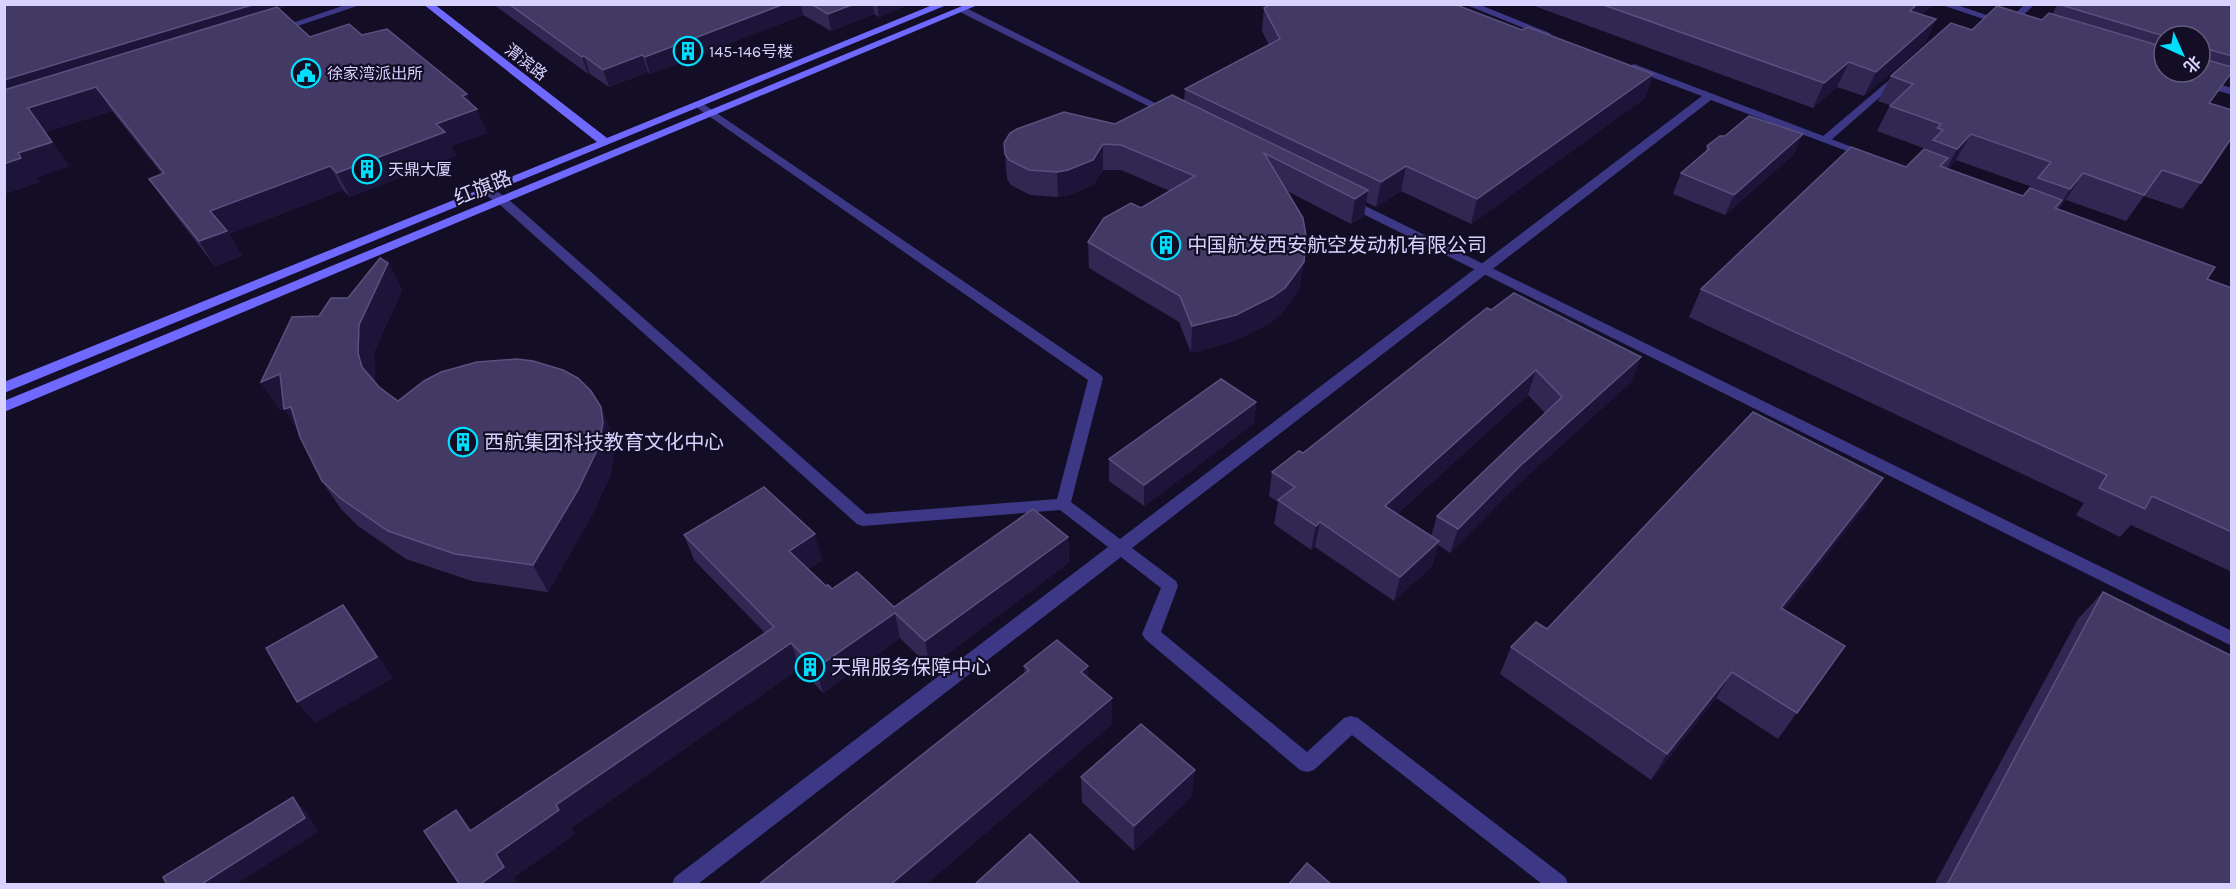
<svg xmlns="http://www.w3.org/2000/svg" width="2236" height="889" font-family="Karla,'Noto Sans SC',sans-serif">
<rect width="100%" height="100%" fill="#130e25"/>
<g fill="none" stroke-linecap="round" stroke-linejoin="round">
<g fill="#3d3885" fill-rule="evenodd">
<path d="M1939 4H1954L2007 22 2025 4H2035L2010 28Z"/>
<path d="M960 8H966L1175 113 1174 115H1166L960 12Z"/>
<path d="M2164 70V72H2178L2232 88V95L2163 74 2162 72Z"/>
<path d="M1900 71 1904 72V76L1830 141H1822V137Z"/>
<path d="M1347 197 2232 631V646L1343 204 1341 201Z"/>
</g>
<g fill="#3d3885" fill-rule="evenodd">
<path d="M348 4H363L280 32 272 30Z"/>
<path d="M1464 4H1478L1552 34 1543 36Z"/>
<path d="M1634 64 1873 155 1871 157H1863L1711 100 1132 548 1176 581 1178 586 1161 632 1307 752 1344 718 1351 716 1358 718 1565 877 1568 884H1542L1352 735 1314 770 1307 772 1300 770 1145 639 1142 634 1161 588 1121 557 698 884H672L675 877 1108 547 1060 510 863 526 857 524 499 204 484 194V188H492L507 198 866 514 1057 499 1088 380 693 105 694 103H702L1101 375 1103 378 1071 502 1120 539 1702 96 1630 69 1629 67Z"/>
</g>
<g fill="#7069ff" fill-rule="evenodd">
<path d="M423 4H434L607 138 935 4H949L4 393V382L597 142Z"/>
<path d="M967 4H980L4 412V401Z"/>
</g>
</g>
<g fill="#312753" fill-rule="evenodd">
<path d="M4 4H292L279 9 310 37 362 35 471 104 487 133 451 146 456 156 350 197 343 190 229 234 242 256 215 266 166 203 149 179 162 174 112 111 45 132 69 166 36 178 39 182 4 194Z"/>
<path d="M493 4H909L879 17 874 14 831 31 803 15 650 74 648 72 609 87 590 74H588Z"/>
<path d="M1529 4H1933L1921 15 1936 19 1925 43 1864 96 1837 87 1813 108Z"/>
<path d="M2058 4H2232V74H2230L2209 103 2201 183 2182 209 2144 196 2126 221 2066 200 2058 209 2207 279 2232 288V572L2131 525 2120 537 2076 515 2084 503 1689 317 1701 289 1906 167 1925 150 1926 149 1877 131 1890 105 1878 101 1891 76 1972 30 2042 20 2052 14ZM2164 36H2200V72H2164ZM1956 160 2032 187 2023 196 1948 169Z"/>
<path d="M1264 8 1522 30 1653 74 1645 98 1471 224 1401 191 1376 207 1366 202 1364 216 1351 224 1287 191 1300 288 1281 314 1269 324 1234 341 1191 353 1179 322 1089 268 1088 242 1170 191 1121 170H1103L1093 185 1069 195 1058 197 1030 195 1011 185 1007 179 1004 143 1115 124 1184 101 1185 89 1269 45 1262 31Z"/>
<path d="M1707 146 1794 154 1725 215 1673 194 1681 173 1705 153Z"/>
<path d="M388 263 402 290 374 352 375 381 379 387 398 401 601 407 612 435 615 451 610 476 591 517 548 592 472 581 406 559 358 526 341 509 322 481 298 430 284 408 280 410 261 382 319 316 348 298Z"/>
<path d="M1491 310 1641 357 1631 382 1512 490 1450 553 1438 545 1432 566 1394 601 1315 547 1311 550 1274 524 1278 502 1269 496 1272 472 1303 453ZM1528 395 1545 413 1437 516 1431 536 1397 514Z"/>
<path d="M1256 402 1254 423 1144 506 1109 481V459Z"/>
<path d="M1865 506 1784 610 1845 646 1778 739 1716 698 1651 780 1500 674 1511 647 1547 629Z"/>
<path d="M684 535 822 560 808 569 826 586 894 607 1068 537 1069 562 930 667 900 638 823 693 800 668 571 828 575 834 514 877 460 885 456 810 472 830 765 633 694 560Z"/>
<path d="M2103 592 2232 885H1934L2078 619Z"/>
<path d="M1024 666H1088V678L1112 698V724L925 885H758L1025 674Z"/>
<path d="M1081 777 1192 796 1134 851 1082 802Z"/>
</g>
<g fill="#1d1539">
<path d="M255 4H292L4 108V80Z"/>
<path d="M784 4H801L803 15 650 74 645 57Z"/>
<path d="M854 4H873L874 14 831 31 828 14Z"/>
<path d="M877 4H909L879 17Z"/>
<path d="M1917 4H1933L1898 35 1910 11Z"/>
<path d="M1936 19 1925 43 1864 96 1876 72Z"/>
<path d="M642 55 648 72 609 87 603 70Z"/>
<path d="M584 56 590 74H588L582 57Z"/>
<path d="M1849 62 1837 87 1813 108 1824 83Z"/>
<path d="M1653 74 1645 98 1471 224 1477 199Z"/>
<path d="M96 87 112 111 45 132 69 166 36 178 39 182 4 194V164L28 108Z"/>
<path d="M467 94 474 110 477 109 487 133 451 146 456 156 350 197 337 173 436 124 462 96Z"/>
<path d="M1803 134 1794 154 1725 215 1734 195Z"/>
<path d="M1971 134 1956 160 1943 175 1957 149Z"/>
<path d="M1103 144V170L1093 185 1069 195 1058 197 1057 172Z"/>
<path d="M330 166 343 190 229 234 242 256 215 266 199 241 210 211Z"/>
<path d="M1406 166 1401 191 1376 207 1381 182Z"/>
<path d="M2083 173 2066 200 2053 216 2070 189Z"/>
<path d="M1368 190 1364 216 1351 224 1355 199Z"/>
<path d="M1304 262 1300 288 1281 314 1269 324 1234 341 1191 353 1192 326Z"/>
<path d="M388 263 402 290 374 352 375 381 378 395 362 367 358 353 359 325Z"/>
<path d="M1641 357 1631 382 1512 490 1450 553 1458 529 1520 466Z"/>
<path d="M1536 370 1528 395 1379 530 1385 506Z"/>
<path d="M280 374 298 401 280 410 261 382Z"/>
<path d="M1256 402 1254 423 1144 506V485Z"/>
<path d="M291 407 302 437 284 409Z"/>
<path d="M601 407 612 435 615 451 610 476 591 517 548 592 533 565Z"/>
<path d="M1883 478 1865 506 1764 636 1781 608Z"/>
<path d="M1320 522 1315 547 1311 550 1316 526Z"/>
<path d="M815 534 822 560 796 576 789 551Z"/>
<path d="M1068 537 1069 562 930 667 925 641Z"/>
<path d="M1439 541 1432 566 1394 601 1400 577Z"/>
<path d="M343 605 359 626 393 678 315 723 297 702Z"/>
<path d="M895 613 900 638 823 693 816 668Z"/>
<path d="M791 643 800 668 571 828 575 834 514 877 519 885H479L496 854 556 805Z"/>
<path d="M1088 666 1089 693 1081 672Z"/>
<path d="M1732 672 1716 698 1651 780 1667 754Z"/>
<path d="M1112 698V724L925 885H890Z"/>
<path d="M1195 770 1192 796 1134 851V826Z"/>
<path d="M293 797 306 811 318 832 235 885H200Z"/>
<path d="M456 810 474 833 470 831Z"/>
</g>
<g fill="#433965" stroke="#5a517e" stroke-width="1.5">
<path d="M5 4H255L4 80Z"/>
<path d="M509 4H784L645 57 642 55 603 70 584 56 582 57Z"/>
<path d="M811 4H854L828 14Z"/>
<path d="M1271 4H1454L1522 30 1528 27 1653 74 1477 199 1406 166 1381 182 1185 89 1280 39 1264 8Z"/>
<path d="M1601 4H1917L1910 11 1936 19 1876 72 1849 62 1824 83Z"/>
<path d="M2058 4H2232V56L2200 47V36H2164Z"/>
<path d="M1997 6 2042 20 2049 13 2164 47V72H2200V58L2232 67V72L2209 103 2232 110V137L2201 183 2162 170 2144 195 2083 173 2070 189 2038 178 2051 162 1971 134 1957 149 1933 140 1943 130 1937 128 1941 124 1890 106 1913 84 1891 76 1951 23 1972 30Z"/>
<path d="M277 7 310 37 349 24 362 35 387 29 467 94 462 96 477 109 436 124 445 132 337 173 330 166 210 211 227 231 199 241 149 179 164 173 96 87 28 108 52 142 18 153 21 158 4 164V90Z"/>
<path d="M1172 95 1368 190 1355 199 1264 153 1303 218 1306 236 1304 262 1285 288 1272 297 1236 315 1192 326 1180 296 1088 242 1104 218 1131 203 1141 208 1195 176 1121 145 1103 144 1093 160 1068 170 1057 172 1029 170 1009 160 1005 154 1004 143 1010 133 1017 129 1064 112 1115 124Z"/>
<path d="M1749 116 1803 134 1734 195 1681 173 1709 149 1707 146 1720 136H1725Z"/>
<path d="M1851 147 1906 167 1924 149 1948 158 1940 166 2023 196 2030 188 2062 200 2055 208 2215 267 2207 279 2232 288V532L2152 496 2145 509 2099 488 2107 475 1701 289Z"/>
<path d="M380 258 388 263 359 325 358 353 362 367 379 387 398 401 424 381 441 372 477 362 517 359 533 361 563 370 578 378 591 391 601 407 603 423 598 448 578 490 533 565 455 554 388 531 340 498 322 481 300 437 291 407 284 409 280 374 261 382 292 317 319 316 331 298H348Z"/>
<path d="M1514 293 1641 357 1520 466 1458 529 1437 516 1562 397 1536 370 1385 506 1439 541 1400 577 1320 522 1316 526 1278 500 1295 487 1272 472 1299 451 1303 453 1487 308 1491 310Z"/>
<path d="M1221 379 1256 402 1144 485 1109 459Z"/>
<path d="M1753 412 1883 478 1781 608 1845 646 1797 713 1732 672 1667 754 1511 647 1536 622 1547 629Z"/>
<path d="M764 487 815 534 789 551 826 586 828 585 832 589 857 572 894 607 1033 509 1068 537 925 641 895 613 816 668 791 643 556 805 559 810 496 854 504 867 479 885H460L424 831 456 810 470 831 774 627 684 535Z"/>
<path d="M2103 592 2232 656V885H1947Z"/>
<path d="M343 605 377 657 297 702 266 648Z"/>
<path d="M1057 640 1088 666 1081 672 1112 698 890 885H758L1029 670 1024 666Z"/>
<path d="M1141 724 1195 770 1134 826 1081 777Z"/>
<path d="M293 797 305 818 200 885H167L163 877Z"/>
<path d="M1030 834 1081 885H974Z"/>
<path d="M1307 863 1332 885H1288Z"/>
</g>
<defs>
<g id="building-ring" transform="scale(1.5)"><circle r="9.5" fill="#130e25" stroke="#00defd" stroke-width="1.5"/><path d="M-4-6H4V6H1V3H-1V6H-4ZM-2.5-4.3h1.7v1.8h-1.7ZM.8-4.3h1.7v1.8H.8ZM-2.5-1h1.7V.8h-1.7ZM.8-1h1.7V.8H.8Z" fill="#00defd"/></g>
<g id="civic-ring" transform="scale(1.5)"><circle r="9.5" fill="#130e25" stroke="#00defd" stroke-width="1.5"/><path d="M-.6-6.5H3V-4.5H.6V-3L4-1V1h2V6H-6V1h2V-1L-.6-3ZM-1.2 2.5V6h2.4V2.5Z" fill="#00defd"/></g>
</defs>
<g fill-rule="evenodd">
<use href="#building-ring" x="688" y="51"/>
<use href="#civic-ring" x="306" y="73"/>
<use href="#building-ring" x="367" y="169"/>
<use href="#building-ring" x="1166" y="245"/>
<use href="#building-ring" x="463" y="442"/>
<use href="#building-ring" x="810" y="667"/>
</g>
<g text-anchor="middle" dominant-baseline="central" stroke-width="4.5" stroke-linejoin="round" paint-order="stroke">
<g font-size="16" fill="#d8d2ff" stroke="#130e25" text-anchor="start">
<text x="709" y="51">145-146号楼</text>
<text x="327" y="73">徐家湾派出所</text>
<text x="388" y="169">天鼎大厦</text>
</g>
<g font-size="16" fill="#d8d2ff" stroke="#130e25">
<text transform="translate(526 62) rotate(38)">渭滨路</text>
</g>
<g font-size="20" fill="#d8d2ff" stroke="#130e25">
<text transform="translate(483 188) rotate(-22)">红旗路</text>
</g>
<g font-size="20" fill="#d8d2ff" stroke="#130e25" text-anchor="start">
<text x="1187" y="245">中国航发西安航空发动机有限公司</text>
<text x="484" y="442">西航集团科技教育文化中心</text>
<text x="831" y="667">天鼎服务保障中心</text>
</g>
</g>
<rect width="2236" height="889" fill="none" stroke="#d8d2ff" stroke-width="12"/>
<g transform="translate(2182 54) rotate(135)"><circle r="28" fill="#130e25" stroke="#625c7c" stroke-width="1.5"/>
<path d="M0-4.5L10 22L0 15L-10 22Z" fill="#00defd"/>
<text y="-9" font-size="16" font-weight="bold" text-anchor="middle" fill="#d8d2ff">北</text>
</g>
</svg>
